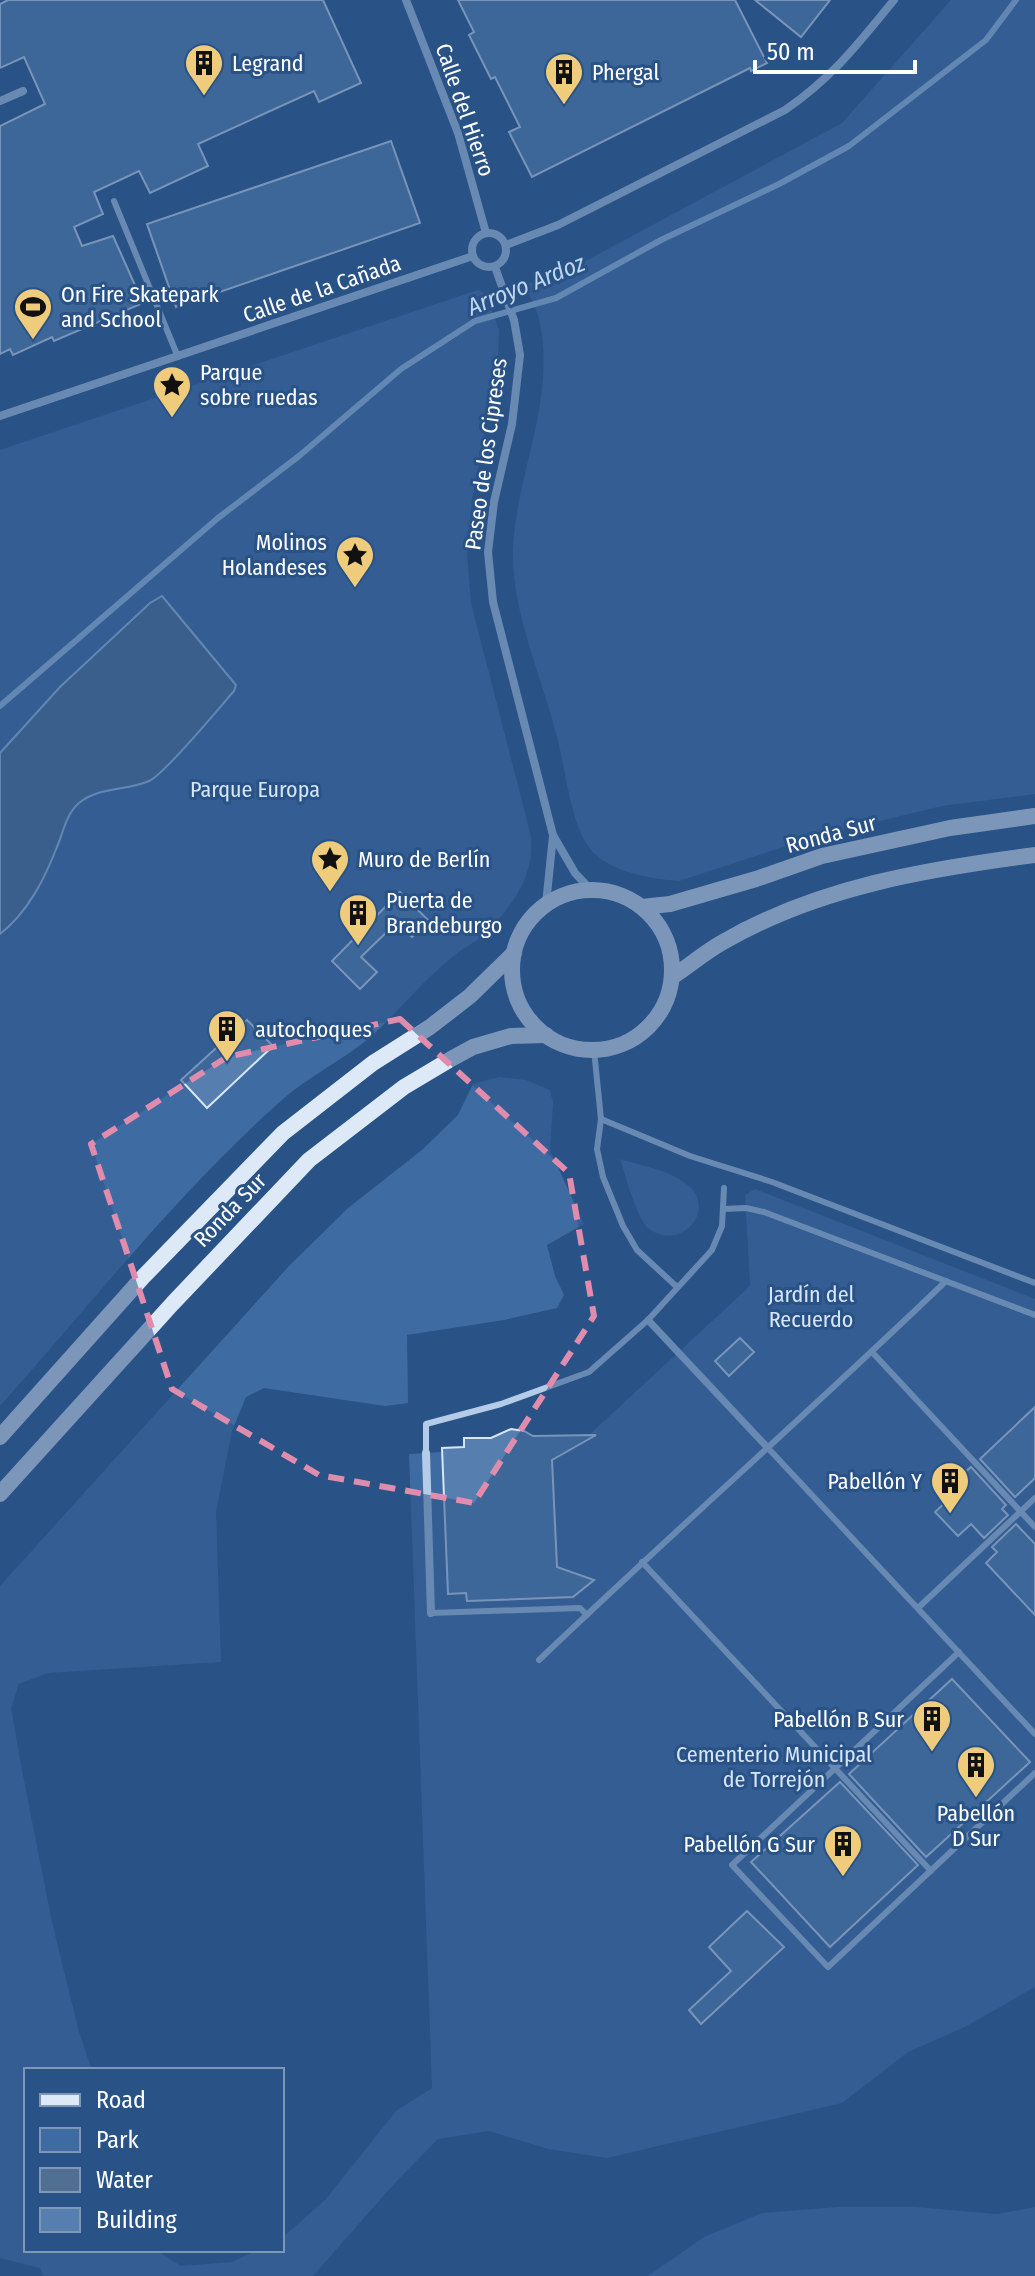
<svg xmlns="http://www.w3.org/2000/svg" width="1035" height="2276" font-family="'Fira Sans Condensed',sans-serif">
<rect width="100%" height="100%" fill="#295286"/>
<g fill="#3e6ca2">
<path d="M951 0H1035V794L942 806 814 837 679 881C650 879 602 871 586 843 570 817 565 767 557 737 542 676 511 612 513 548 517 470 557 398 539 319 536 308 530 296 525 285L580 264 842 123Z"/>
<path d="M478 290 486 294 499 330 498 369 472 499 467 554 471 603 531 836C534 874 517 899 492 927 481 940 462 948 449 960 424 980 404 1005 380 1028 352 1056 313 1073 283 1099 178 1192 93 1302 0 1406V450Z"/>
<path d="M499 1077 526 1080 550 1090 553 1103 550 1150 584 1224 547 1245 555 1276 564 1295 557 1308 504 1320 407 1335 408 1403 385 1406 264 1388 246 1397 232 1431 216 1512 221 1662 48 1673 19 1684 11 1708 21 1765 52 1922 79 2032 92 2070H26V2250H156L181 2266 232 2262 257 2250H282V2238L326 2199 396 2111 432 2088 409 1454 442 1452 448 1594 466 1593 467 1601 573 1597 588 1585 557 1567 552 1460 580 1444 575 1435 590 1434 750 1286 745 1195 755 1189 1035 1299V1987L965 2027 908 2052 842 2103 607 2158 548 2149 489 2131 438 2139 393 2185 313 2276H43L40 2268 0 2258V1586L289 1266 348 1208 422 1150 458 1115 473 1084Z"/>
<path d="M620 1159C642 1166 671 1170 689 1186 717 1211 680 1253 648 1228 637 1219 625 1174 620 1159Z"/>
<path d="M837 2207H916L997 2214 1035 2207V2276H648L704 2237 762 2213Z"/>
</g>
<path fill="#516f92" stroke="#a9c7e8" stroke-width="2" d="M162 596 236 685 234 691C219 708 164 775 149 781 127 791 97 787 79 803 66 814 63 833 57 847 44 880 28 912 0 934V753L60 687 150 603Z"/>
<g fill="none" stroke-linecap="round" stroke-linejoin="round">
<path stroke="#a9c7e8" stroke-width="6" d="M0 706 218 518 299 456 401 369 475 321 556 298 661 240 779 184 849 146 986 40 1016 0"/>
</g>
<g fill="#567eaf" stroke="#d7e6f6" stroke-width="2">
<path d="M8 0H323L361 83 319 102 314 91 198 144 208 166 150 193 139 171 94 192 103 214 74 227 82 246 113 236 143 303 54 341 52 337 13 355 10 349 0 354V126L45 104 24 57 0 68V4Z"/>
<path d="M458 0H735L767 63 751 71 750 68 532 177 509 132 520 127 495 77 491 79 469 35 474 32Z"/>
<path d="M755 0H830L801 37Z"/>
<path d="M391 141 420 223 176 307 147 224Z"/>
<path d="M400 892 428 920 412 937 397 922 361 957 377 972 360 989 332 961Z"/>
<path d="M247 1020 273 1046 207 1108 181 1080Z"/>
<path d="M740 1338 754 1352 729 1376 715 1361Z"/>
<path d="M1035 1407V1478L1015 1497 980 1459Z"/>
<path d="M511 1429 524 1431 533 1436 596 1435 552 1460 557 1567 594 1580 573 1597 467 1601 466 1593 448 1594 442 1448 464 1447V1438H491Z"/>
<path d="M971 1467 1006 1505 1002 1509 1008 1515 984 1538 971 1524 958 1536 935 1512 948 1500 941 1493Z"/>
<path d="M1016 1524 1035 1544V1615L986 1563 997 1552 992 1547Z"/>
<path d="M952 1679 1030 1762 926 1857 849 1774Z"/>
<path d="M840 1782 918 1865 830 1947 751 1862Z"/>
<path d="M747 1911 784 1947 701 2024 689 2010 731 1971 709 1947Z"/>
</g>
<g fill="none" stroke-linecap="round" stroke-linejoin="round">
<g stroke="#b4cce7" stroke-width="6">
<path d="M114 201 178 357"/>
<path d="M594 1050 601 1119 597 1149 603 1177 623 1226 637 1250 677 1287"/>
<path d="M601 1119 690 1156 772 1182 1035 1283"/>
<path d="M723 1209 746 1208 764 1212 1035 1315"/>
<path d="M872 1352 1035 1527"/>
<path d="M767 1447 1035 1734"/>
<path d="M426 1453V1424L501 1404 589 1372 648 1320 712 1250 722 1226 724 1188"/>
<path d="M642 1562 931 1871"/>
<path d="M918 1608 1035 1498"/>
<path d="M431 1613 580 1608 587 1615"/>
<path d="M959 1652 732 1865 828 1967 1035 1773"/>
<path d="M539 1660C673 1532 813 1409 946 1281"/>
</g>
<path stroke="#b4cce7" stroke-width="7" d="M648 1320 767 1447"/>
<g stroke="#b4cce7" stroke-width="8">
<path d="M406 0 458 133 486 233"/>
<path d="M0 101 23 91"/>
<circle cx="489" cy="250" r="17"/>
<path d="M506 245 558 225 785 110C833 77 858 44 894 0"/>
<path d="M495 267 514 320 520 355 512 424 494 502 488 552 493 602 553 835 575 873 591 890"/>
<path d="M0 416 473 256"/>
<path d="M546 904 553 836"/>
<path d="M426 1453 431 1613"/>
</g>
<g stroke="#dde9f7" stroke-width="16">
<circle cx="592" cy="970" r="80"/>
<path d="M642 907 670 904 756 879 822 856 950 828 1035 816"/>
<path d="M672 977C689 966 705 952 723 942 818 887 927 869 1035 855"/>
<path d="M0 1437 143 1277 283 1133 373 1063 430 1027 470 996 514 953"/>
<path d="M0 1494 173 1303 309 1160 404 1087 451 1059 473 1047 511 1036 546 1035"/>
</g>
</g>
<path d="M0 0H1035V2276H0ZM400 1019 569 1173 594 1316 474 1503 319 1475 172 1389 91 1144 227 1057Z" fill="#295286" fill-opacity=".55" fill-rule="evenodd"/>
<path fill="none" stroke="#e08cad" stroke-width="6" stroke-dasharray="16 10" stroke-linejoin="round" d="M400 1019 569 1173 594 1316 474 1503 319 1475 172 1389 91 1144 227 1057Z"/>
<defs>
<g id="building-pin" transform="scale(2)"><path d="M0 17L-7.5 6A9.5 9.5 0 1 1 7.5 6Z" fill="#efcc7b" stroke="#295286"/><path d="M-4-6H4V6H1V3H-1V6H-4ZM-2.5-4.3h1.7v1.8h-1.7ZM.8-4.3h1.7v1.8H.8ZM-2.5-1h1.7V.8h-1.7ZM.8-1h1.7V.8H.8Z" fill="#111"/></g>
<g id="stadium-pin" transform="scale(2)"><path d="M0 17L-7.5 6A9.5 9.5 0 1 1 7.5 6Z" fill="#efcc7b" stroke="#295286"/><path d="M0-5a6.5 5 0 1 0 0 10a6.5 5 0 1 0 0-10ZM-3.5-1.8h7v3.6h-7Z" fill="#111"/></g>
<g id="sight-pin" transform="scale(2)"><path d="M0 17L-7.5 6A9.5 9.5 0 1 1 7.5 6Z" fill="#efcc7b" stroke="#295286"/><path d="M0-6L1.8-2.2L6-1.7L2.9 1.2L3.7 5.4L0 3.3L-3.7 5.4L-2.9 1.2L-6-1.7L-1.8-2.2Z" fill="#111"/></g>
</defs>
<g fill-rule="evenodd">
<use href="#building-pin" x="204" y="63"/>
<use href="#building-pin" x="564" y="72"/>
<use href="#stadium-pin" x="33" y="307"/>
<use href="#sight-pin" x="172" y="385"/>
<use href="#sight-pin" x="355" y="555"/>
<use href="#sight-pin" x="330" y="859"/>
<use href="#building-pin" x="358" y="913"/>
<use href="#building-pin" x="227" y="1029"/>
<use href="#building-pin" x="950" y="1481"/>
<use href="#building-pin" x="932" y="1719"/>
<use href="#building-pin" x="976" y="1765"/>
<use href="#building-pin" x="843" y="1844"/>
</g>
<g text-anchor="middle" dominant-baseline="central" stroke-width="6" stroke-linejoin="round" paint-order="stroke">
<g font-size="22" fill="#fff" stroke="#295286" text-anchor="start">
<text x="232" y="63">Legrand</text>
<text x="592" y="72">Phergal</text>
<text x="61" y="294">On Fire Skatepark<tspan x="61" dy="25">and School</tspan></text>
<text x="200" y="372">Parque<tspan x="200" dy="25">sobre ruedas</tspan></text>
<text x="327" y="542" text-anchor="end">Molinos<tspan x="327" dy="25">Holandeses</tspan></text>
<text x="358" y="859">Muro de Berlín</text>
<text x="386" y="900">Puerta de<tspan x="386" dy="25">Brandeburgo</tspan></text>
<text x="255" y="1029">autochoques</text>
<text x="922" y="1481" text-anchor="end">Pabellón Y</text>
<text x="904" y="1719" text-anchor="end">Pabellón B Sur</text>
<text x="976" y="1813" text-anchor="middle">Pabellón<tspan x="976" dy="25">D Sur</tspan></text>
<text x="815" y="1844" text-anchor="end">Pabellón G Sur</text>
</g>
<g font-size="22" fill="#fff" stroke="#295286">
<text transform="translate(465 110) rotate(71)">Calle del Hierro</text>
<text transform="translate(322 289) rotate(-19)">Calle de la Cañada</text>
<text transform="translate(486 454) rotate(-82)">Paseo de los Cipreses</text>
<text transform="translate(831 834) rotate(-15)">Ronda Sur</text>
<text transform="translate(230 1210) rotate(-46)">Ronda Sur</text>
</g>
<g font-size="22" fill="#d7e6f6" stroke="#295286">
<text x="255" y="789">Parque Europa</text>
<text x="811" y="1294">Jardín del<tspan x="811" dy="25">Recuerdo</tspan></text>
<text x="774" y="1754">Cementerio Municipal<tspan x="774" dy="25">de Torrejón</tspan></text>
</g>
<g font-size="24" font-style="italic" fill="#bfd6ef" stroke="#295286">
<text transform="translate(526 285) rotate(-22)">Arroyo Ardoz</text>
</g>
</g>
<rect x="24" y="2068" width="260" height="184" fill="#295286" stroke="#7f97b6" stroke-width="2"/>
<rect x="40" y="2094" width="40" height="12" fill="#dde9f7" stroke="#7f97b6" stroke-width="2"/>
<text x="96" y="2108" font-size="24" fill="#ffffff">Road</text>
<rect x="40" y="2128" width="40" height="24" fill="#3e6ca2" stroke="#7f97b6" stroke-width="2"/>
<text x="96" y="2148" font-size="24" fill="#ffffff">Park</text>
<rect x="40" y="2168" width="40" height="24" fill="#516f92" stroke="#7f97b6" stroke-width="2"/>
<text x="96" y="2188" font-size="24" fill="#ffffff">Water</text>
<rect x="40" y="2208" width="40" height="24" fill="#567eaf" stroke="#7f97b6" stroke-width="2"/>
<text x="96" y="2228" font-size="24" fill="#ffffff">Building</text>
<path d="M755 60v12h160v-12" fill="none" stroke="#ffffff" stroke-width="4"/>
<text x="767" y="60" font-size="24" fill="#ffffff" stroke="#295286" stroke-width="6" paint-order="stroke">50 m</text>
</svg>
